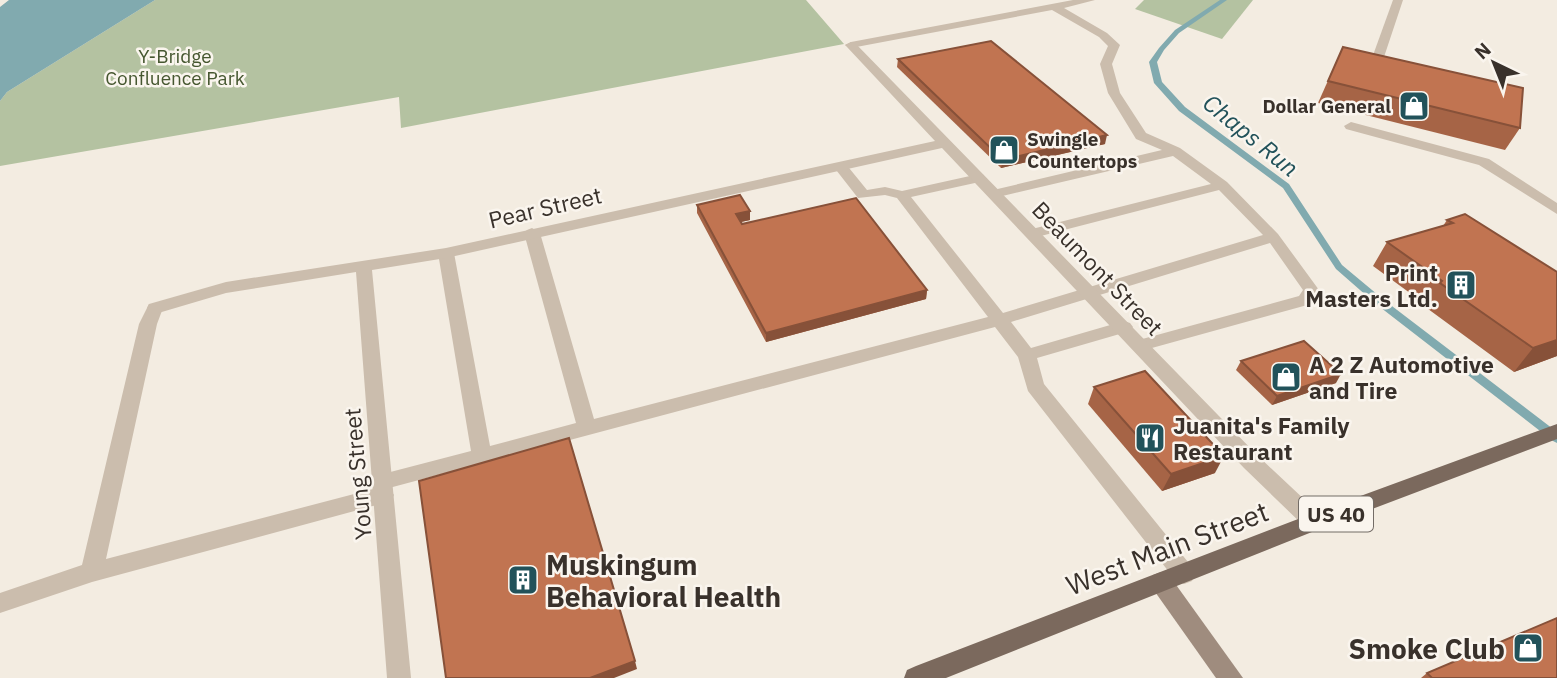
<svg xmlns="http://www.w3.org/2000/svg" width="1557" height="678" font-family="'IBM Plex Sans',sans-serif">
<rect width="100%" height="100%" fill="#f3ece1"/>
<g fill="#b4c2a1">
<path d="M155 0H806L844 44 401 128 399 97 0 166V101L7 92Z"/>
<path d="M1144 0H1253L1222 39 1135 9Z"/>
</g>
<path fill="#81aaaf" d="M9 0H155L7 92 0 101V7Z"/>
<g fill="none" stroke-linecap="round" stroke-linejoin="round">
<path fill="#81aaaf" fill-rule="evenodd" d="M1220 0H1227L1179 33 1164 50 1157 62 1162 82 1185 107 1289 184 1342 265 1384 300 1557 432V443L1553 441 1376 304 1336 269 1283 188 1179 111 1154 83 1149 62 1159 48 1175 30Z"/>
<g fill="#cbbdad" fill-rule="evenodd">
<path d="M1073 0H1095L1064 8 1107 33 1120 45 1112 64 1120 93 1146 133 1180 148 1227 182 1278 234 1319 290 1311 304 1141 351 1135 349 1132 345 1135 341 1299 296 1303 290 1270 243 1011 322 1031 348 1124 321 1130 323 1133 327 1130 331 1037 358 1044 384 1192 567 1195 574 1192 581 1184 584 1176 581 1028 391 1018 357 995 327 389 488 394 495 391 501 384 503 92 582 0 613V593L82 565 139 324 149 304H161L163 308 157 324 106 559 377 488 372 482 375 476 471 451 438 253 440 250H452L454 253 490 446 576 423 524 233 527 230 532 228 540 233 594 419 988 317 897 198 885 195 858 198 833 166 835 163H845L867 190 885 187 902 191 979 174 984 175V181L911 197 1003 313 1263 235 1219 190 1033 238 1025 233 1028 230 1211 184 1173 156 994 198 989 197 987 194 989 191 1162 150 1136 139 1108 93 1100 64 1108 46 1099 37 1052 10 851 48 845 45 851 42Z"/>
<path d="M1393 0H1403L1380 69 1370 72 1368 69Z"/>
<path d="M1351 122 1489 159 1557 203V214L1479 165 1346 129 1344 126Z"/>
</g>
<path fill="#cbbdad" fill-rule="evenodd" d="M851 42 855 43 1258 456 1322 516 1325 522 1322 528 1314 531 1306 528 1244 468 942 148 446 258 372 270 411 678H387L356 272 226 293 155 314 149 312 147 308 149 304 226 282 446 248 935 141 847 47 845 45Z"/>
<path fill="#9f8c7e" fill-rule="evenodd" d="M1161 572 1169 575 1243 678H1216L1153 589 1150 582 1153 575Z"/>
<path fill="#7b695d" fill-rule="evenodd" d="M1557 424V439L1322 528 946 678H904L907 670 916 666 1306 516Z"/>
</g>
<g fill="#a66446">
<path d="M1343 47 1520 128 1505 150 1318 103Z"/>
<path d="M898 59 1105 144 1001 168 897 67Z"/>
<path d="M697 205 750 220 741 222 742 224 927 290 926 299 766 342 697 213Z"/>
<path d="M1465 214 1557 356 1514 372 1424 306 1425 304 1373 266 1387 242 1443 226 1447 220Z"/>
<path d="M1241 361 1336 383 1272 405 1236 370Z"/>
<path d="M1094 387 1215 473 1162 491 1088 404Z"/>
<path d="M1427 673 1557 678H1421Z"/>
</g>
<g fill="#875139">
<path d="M1107 135 1105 144 1001 168 1003 160Z"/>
<path d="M750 211V220L736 223V214Z"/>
<path d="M927 290 926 299 766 342V333Z"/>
<path d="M1557 340V356L1514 372 1533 348Z"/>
<path d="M1341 374 1336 383 1272 405 1277 396Z"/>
<path d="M1224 456 1215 473 1162 491 1171 474Z"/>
<path d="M635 661 637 669 614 678H590Z"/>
</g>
<g fill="#c17451" stroke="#875139" stroke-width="2">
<path d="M991 41 1107 135 1003 160 898 59Z"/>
<path d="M1343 47 1523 88 1520 128 1328 81Z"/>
<path d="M740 195 750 211 736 214 742 224 856 198 927 290 766 333 697 205Z"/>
<path d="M1465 214 1557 272V340L1533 348 1440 283 1442 281 1387 242 1453 223 1447 220Z"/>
<path d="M1304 341 1341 374 1277 396 1241 361Z"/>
<path d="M1145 371 1224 456 1171 474 1094 387Z"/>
<path d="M569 438 635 661 590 678H446L419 481Z"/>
<path d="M1557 618V678H1432L1427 673Z"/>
</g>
<defs>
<g id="shop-square" transform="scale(1.575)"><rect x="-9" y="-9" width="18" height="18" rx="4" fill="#22525a" stroke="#faf5ee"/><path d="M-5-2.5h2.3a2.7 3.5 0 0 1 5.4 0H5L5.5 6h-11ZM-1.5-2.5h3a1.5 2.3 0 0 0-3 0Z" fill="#fff"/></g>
<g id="building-square" transform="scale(1.575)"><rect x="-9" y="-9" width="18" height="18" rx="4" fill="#22525a" stroke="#faf5ee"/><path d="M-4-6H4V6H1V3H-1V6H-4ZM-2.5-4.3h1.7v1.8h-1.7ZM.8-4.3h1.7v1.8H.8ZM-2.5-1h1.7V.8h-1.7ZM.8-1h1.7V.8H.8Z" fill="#fff"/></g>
<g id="restaurant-square" transform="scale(1.575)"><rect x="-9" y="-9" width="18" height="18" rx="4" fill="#22525a" stroke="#faf5ee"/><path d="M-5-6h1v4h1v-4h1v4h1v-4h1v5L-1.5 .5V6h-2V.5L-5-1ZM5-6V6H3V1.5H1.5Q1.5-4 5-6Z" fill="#fff"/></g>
</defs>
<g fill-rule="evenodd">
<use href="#shop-square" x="1414" y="106"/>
<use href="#shop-square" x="1004" y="150"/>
<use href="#building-square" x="1461" y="285"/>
<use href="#shop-square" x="1286" y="377"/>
<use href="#restaurant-square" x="1150" y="438"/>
<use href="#building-square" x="523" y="580"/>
<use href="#shop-square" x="1528" y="648"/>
</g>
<g text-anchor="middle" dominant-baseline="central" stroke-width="5" stroke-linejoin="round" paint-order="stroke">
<g font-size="19" fill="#465730" stroke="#faf5ee">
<text x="175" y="56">Y-Bridge<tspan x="175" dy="22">Confluence Park</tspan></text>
</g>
<g font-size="19" font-weight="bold" fill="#39312b" stroke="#faf5ee" text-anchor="end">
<text x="1391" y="106">Dollar General</text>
<text x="1027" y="139" text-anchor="start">Swingle<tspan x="1027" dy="22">Countertops</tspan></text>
</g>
<rect fill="#faf5ee" stroke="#736c66" stroke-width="2" x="1299" y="496.5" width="74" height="35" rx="5"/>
<g font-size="21" font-weight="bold" fill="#39312b">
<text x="1336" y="514">US 40</text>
</g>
<g font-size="23" fill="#39312b" stroke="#faf5ee">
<text transform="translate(545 207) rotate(-13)">Pear Street</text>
<text transform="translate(1098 268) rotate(46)">Beaumont Street</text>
<text transform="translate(357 474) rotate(-95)">Young Street</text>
</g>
<g font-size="23" font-weight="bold" fill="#39312b" stroke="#faf5ee" text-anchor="start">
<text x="1438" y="272" text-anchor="end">Print<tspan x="1438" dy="26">Masters Ltd.</tspan></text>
<text x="1309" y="364">A 2 Z Automotive<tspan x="1309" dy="26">and Tire</tspan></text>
<text x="1173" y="425">Juanita's Family<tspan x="1173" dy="26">Restaurant</tspan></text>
</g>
<g font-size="24" font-style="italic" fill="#22525a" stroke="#faf5ee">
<text transform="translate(1251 135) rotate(39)">Chaps Run</text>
</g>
<g font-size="28" fill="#39312b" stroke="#faf5ee">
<text transform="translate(1167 548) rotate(-21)">West Main Street</text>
</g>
<g font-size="28" font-weight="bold" fill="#39312b" stroke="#faf5ee" text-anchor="start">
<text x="546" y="564">Muskingum<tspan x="546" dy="32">Behavioral Health</tspan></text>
<text x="1505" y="648" text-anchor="end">Smoke Club</text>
</g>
</g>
<g transform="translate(1494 63) rotate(317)" stroke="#faf5ee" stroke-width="5" paint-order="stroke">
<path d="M0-5L12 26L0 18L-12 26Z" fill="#39312b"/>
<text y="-10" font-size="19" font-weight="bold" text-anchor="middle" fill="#39312b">N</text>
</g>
</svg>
